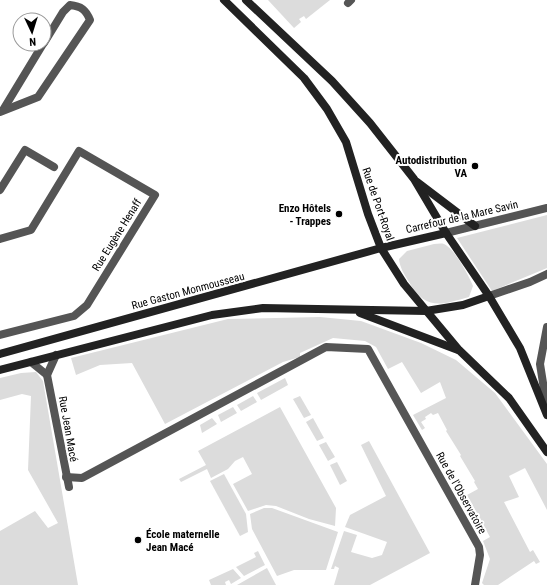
<svg xmlns="http://www.w3.org/2000/svg" width="547" height="585" font-family="'Roboto Condensed',sans-serif">
<rect width="100%" height="100%" fill="#fff"/>
<g fill="#dcdcdc">
<path d="M268 0H330L306 19 304 16 299 19 301 22 294 28Z"/>
<path d="M547 215V268L492 291 457 238Z"/>
<path d="M434 244C437 244 441 243 444 244 454 248 469 276 473 286L469 297C441 305 426 311 409 282 404 274 400 268 399 259L407 251Z"/>
<path d="M320 317 361 321 421 343 456 360 495 393 547 464V510L525 468 509 476 519 497 504 502 530 552 533 550 540 562 536 564 534 561 498 585H484L482 583 490 559 483 541 490 537 467 495 478 489 474 482 475 481 460 456 461 455 446 431 447 430 438 413 433 415 431 413 425 417 426 419 421 422 425 428 422 430 413 415 446 398 440 382 421 393 402 362 388 369 376 347 365 341 333 338 300 353V357L283 362 165 424 132 363 100 365 76 375 71 358 228 319Z"/>
<path d="M36 372 43 381 78 585H0V531L35 511 48 528 58 523 28 470 31 396 22 394 0 400V378L21 373Z"/>
<path d="M285 378 288 385 261 400 257 393Z"/>
<path d="M253 396 257 402 241 411 237 405Z"/>
<path d="M300 396 311 415 304 418 293 399Z"/>
<path d="M233 407 237 413 221 422 218 415Z"/>
<path d="M280 407 336 508 335 526 309 519 276 506 266 505 248 511 233 484 252 474 243 457 235 461 228 469 211 478 207 469 181 482 179 479 206 465 198 451Z"/>
<path d="M212 418 217 424 202 433 200 425Z"/>
<path d="M313 418 324 438 317 441 306 422Z"/>
<path d="M369 441 430 553 370 585H334L339 568 335 566 334 569H331L344 531 357 535 351 552 372 558 382 555 387 542 345 527 350 515 386 496 361 445Z"/>
<path d="M326 442 335 457 328 461 319 445Z"/>
<path d="M337 462 347 481 340 485 330 465Z"/>
<path d="M224 474 246 514 248 532 240 536 210 481Z"/>
<path d="M264 508H272L338 532 326 570H294L277 576 252 529 250 514Z"/>
<path d="M258 551 265 565 244 576 236 567 256 557 254 553Z"/>
<path d="M267 568 276 585H237Z"/>
<path d="M233 569 241 578 231 584 229 580 225 582 226 585H211L209 580Z"/>
</g>
<g fill="none" stroke-linecap="round" stroke-linejoin="round">
<g stroke="#555" stroke-width="8">
<path d="M348 3 351 0"/>
<path d="M3 110 43 44"/>
<path d="M0 112 38 97 90 20C86 10 81 6 70 5L63 12 44 43"/>
<path d="M0 190 25 150 54 167"/>
<path d="M0 239 31 230 79 151 155 195 87 305 74 316 0 335"/>
<path d="M56 355 47 375 69 487"/>
<path d="M31 362 47 375"/>
<path d="M66 477 82 478 326 347 368 349 479 547 480 555 475 585"/>
</g>
<g stroke="#555" stroke-width="8">
<path d="M446 233 547 208"/>
<path d="M489 296 530 282 547 274"/>
<path d="M547 327 540 364 547 408"/>
</g>
<g stroke="#222" stroke-width="8">
<path d="M224 0 304 78 327 109 346 142 368 214 381 248 404 284 459 350 509 398 547 452"/>
<path d="M246 0 332 81 370 123 414 179 446 233 489 296 520 348 547 415"/>
<path d="M417 182 475 226"/>
<path d="M360 313 458 350"/>
<path d="M0 354 381 248 446 233"/>
<path d="M0 370 212 315 263 308 426 311 463 305 489 296"/>
</g>
</g>
<g fill="#000" stroke="#fff" stroke-width="1.5">
<circle cx="475" cy="166" r="4"/>
<circle cx="339" cy="214" r="4"/>
<circle cx="138" cy="540" r="4"/>
</g>
<g text-anchor="middle" dominant-baseline="central" stroke-width="4" stroke-linejoin="round" paint-order="stroke">
<g font-size="11" font-weight="bold" fill="#000" stroke="#fff" text-anchor="end">
<text x="467" y="160">Autodistribution<tspan x="467" dy="13">VA</tspan></text>
<text x="331" y="208">Enzo Hôtels<tspan x="331" dy="13">- Trappes</tspan></text>
<text x="146" y="534" text-anchor="start">École maternelle<tspan x="146" dy="13">Jean Macé</tspan></text>
</g>
<g font-size="11" fill="#000" stroke="#fff">
<text transform="translate(378 204) rotate(71)">Rue de Port-Royal</text>
<text transform="translate(462 217) rotate(-13)">Carrefour de la Mare Savin</text>
<text transform="translate(117 235) rotate(-58)">Rue Eugène Henaff</text>
<text transform="translate(188 291) rotate(-15)">Rue Gaston Monmousseau</text>
<text transform="translate(68 429) rotate(80)">Rue Jean Macé</text>
<text transform="translate(461 493) rotate(61)">Rue de l'Observatoire</text>
</g>
</g>
<g transform="translate(32 32) rotate(176)"><circle r="19" fill="#ffffff" stroke="#999999"/>
<path d="M0-3L7 15L0 10L-7 15Z" fill="#000000"/>
<text y="-6" font-size="11" font-weight="bold" text-anchor="middle" fill="#000000">N</text>
</g>
</svg>
